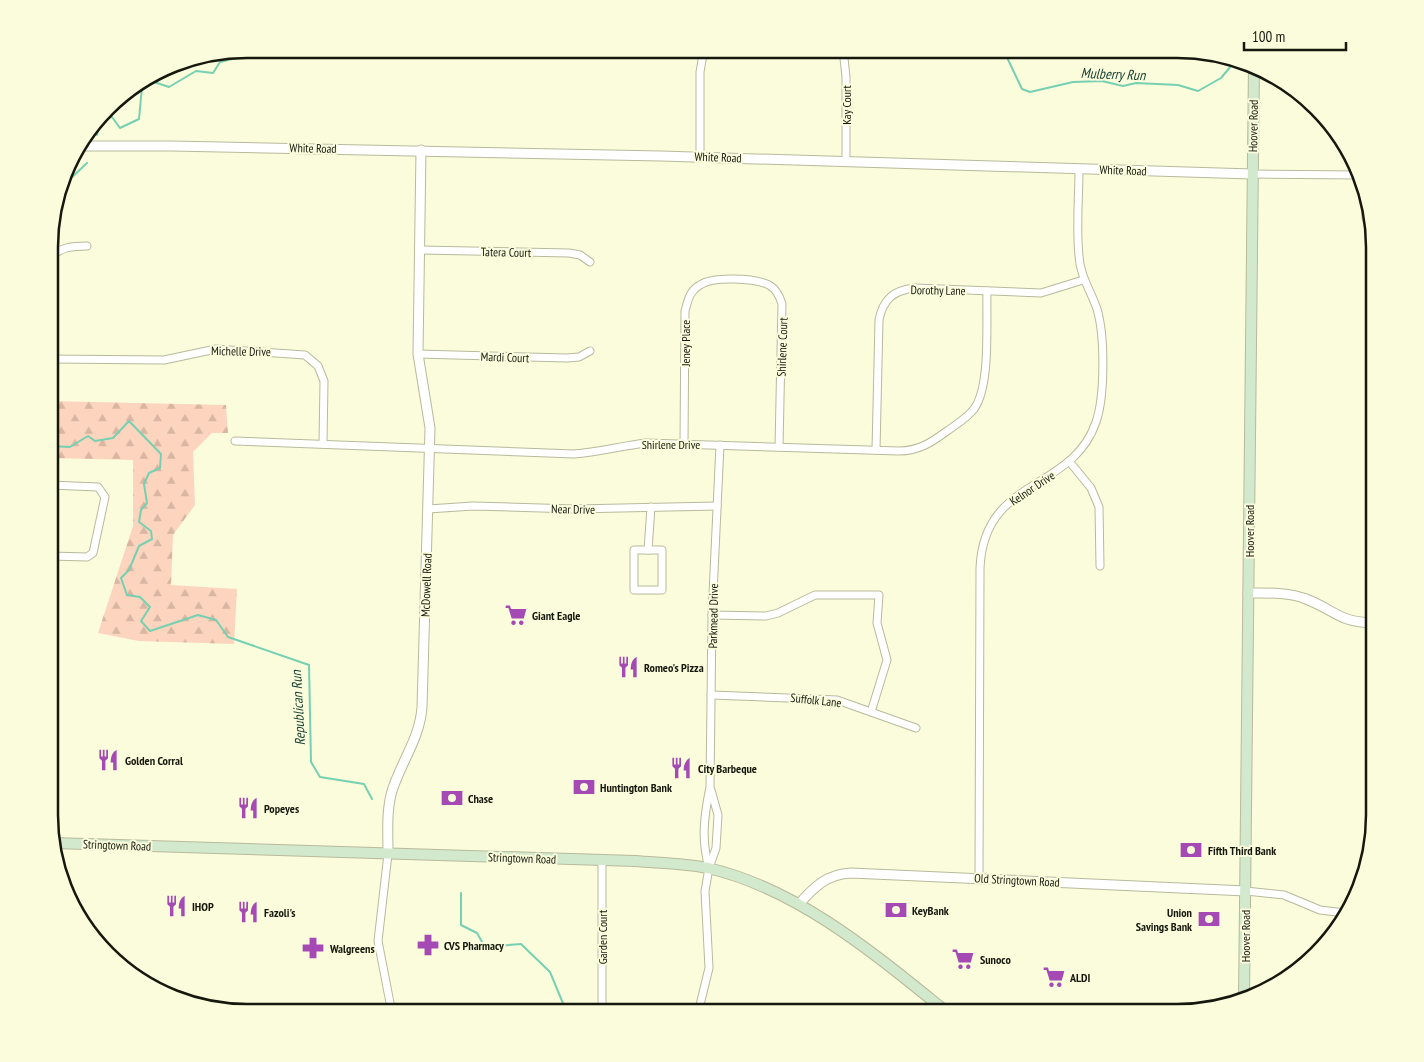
<svg xmlns="http://www.w3.org/2000/svg" width="1424" height="1062" font-family="'PT Sans Narrow',sans-serif">
<defs>
<pattern id="forest-firs" width="22" height="20" patternUnits="userSpaceOnUse" patternTransform="scale(1.25)"><rect width="22" height="20" fill="#fdd5be"/><path d="M5 1l3.5 6h-7zM16 11l3.5 6h-7z" fill="#d8b6a2"/></pattern>
</defs>
<rect width="100%" height="100%" fill="#fafcdc"/>
<path fill="url(#forest-firs)" d="M50 401 226 405 228 433H212L193 452 195 505 173 535 171 585 237 589 234 644 139 641 98 633 133 526V460L50 458Z"/>
<g fill="none" stroke-linecap="round" stroke-linejoin="round">
<g stroke="#76d0b1" stroke-width="2">
<path d="M1003 49 1022 89 1030 92 1073 82 1102 81 1123 86 1136 83 1178 85 1198 91 1221 78 1236 60"/>
<path d="M97 135 101 118 112 117 120 128 139 119 142 87 148 80 169 87 196 71 213 73 220 62 273 49"/>
<path d="M64 181H68L87 163"/>
<path d="M50 446 70 447 88 436 95 441 113 438 129 421 161 454 160 468 149 473 144 484 147 503 141 510 139 522 151 531 152 539 139 546 129 570 121 578 127 595 140 597 150 607 141 621 150 631 198 615 216 620 228 637 309 665 311 762 320 777 364 784 372 799"/>
<path d="M461 893V925L477 933 485 947 521 944 550 972 567 1013"/>
</g>
<g stroke="#b8ba9b" stroke-width="9">
<g id="minor">
<path d="M843 49 846 77V161"/>
<path d="M700 157V72L704 49"/>
<path d="M1252 174 1359 175"/>
<path d="M1365 203 1366 218 1372 232"/>
<path d="M420 250 569 253 580 255 590 262"/>
<path d="M50 257C62 247 72 246 87 246"/>
<path d="M418 354 567 358 579 357 590 351"/>
<path d="M50 359 164 360 216 349 305 355 318 366 324 381 323 444"/>
<path d="M235 441 574 454C599 452 621 446 646 443L899 451C919 451 932 442 947 431 957 424 967 418 974 409 991 386 986 321 987 291"/>
<path d="M684 443 685 311C688 301 689 291 700 285 713 276 755 278 769 285 776 289 780 297 782 304L779 447"/>
<path d="M876 450 879 320C883 299 894 290 915 288L1041 293 1083 280"/>
<path d="M1069 461 1091 488 1099 507 1100 566"/>
<path d="M428 509 473 506 574 509 717 506"/>
<rect x="634" y="550" width="28" height="40"/>
<path d="M648 550 651 507"/>
<path d="M50 556 87 557 93 553 105 497 98 487 50 485"/>
<path d="M712 615 766 616 778 613 815 595H879L877 623 887 660 871 712"/>
<path d="M711 695 837 700 916 728"/>
<path d="M388 854 378 941 392 1013"/>
<path d="M602 860V1013"/>
<path d="M709 868C701 840 704 816 710 787L712 615 720 445"/>
<path d="M979 878 980 568C984 476 1072 493 1096 422 1105 396 1105 336 1097 309 1091 291 1080 276 1079 256 1076 227 1079 197 1079 169"/>
<path d="M1246 891 1284 895 1320 910 1346 913"/>
<path d="M698 1013 709 968 705 891 709 868 716 848 718 815 711 790"/>
</g>
</g>
<g stroke="#b8ba9b" stroke-width="11">
<g id="tertiary">
<path d="M77 146H171L661 156 1252 174"/>
<path d="M1248 593C1267 593 1288 592 1306 599 1337 611 1337 622 1375 623"/>
<path d="M388 854C388 832 386 808 393 788 403 759 420 737 422 707L430 428 418 354 421 150"/>
<path d="M799 904C814 887 827 874 851 873L1246 891"/>
</g>
</g>
<g stroke="#b8ba9b" stroke-width="12">
<g id="secondary">
<path d="M53 843 635 861C659 863 684 863 708 868 799 889 877 956 948 1013"/>
<path d="M1244 998 1254 64"/>
</g>
</g>
<use href="#minor" stroke="#fff" stroke-width="7"/>
<use href="#tertiary" stroke="#fff" stroke-width="9"/>
<use href="#secondary" stroke="#d3e9cd" stroke-width="10"/>
</g>
<defs>
<g id="supermarket-bare" transform="scale(1.725)"><path d="M-6-5.5h2.5l.6 2H6L4.5 2H-2.5L-4.4-4H-6ZM-1.5 3.2a1.3 1.3 0 1 0 .1 0ZM3 3.2a1.3 1.3 0 1 0 .1 0Z" fill="#a54ab5" stroke="#fafcdc" stroke-width="2.5" paint-order="stroke"/></g>
<g id="restaurant-bare" transform="scale(1.725)"><path d="M-5-6h1v4h1v-4h1v4h1v-4h1v5L-1.5 .5V6h-2V.5L-5-1ZM5-6V6H3V1.5H1.5Q1.5-4 5-6Z" fill="#a54ab5" stroke="#fafcdc" stroke-width="2.5" paint-order="stroke"/></g>
<g id="bank-bare" transform="scale(1.725)"><path d="M-6-4H6V4H-6ZM0-2.3a2.3 2.3 0 1 0 0 4.6a2.3 2.3 0 1 0 0-4.6Z" fill="#a54ab5" stroke="#fafcdc" stroke-width="2.5" paint-order="stroke"/></g>
<g id="pharmacy-bare" transform="scale(1.725)"><path d="M-2-6h4v4h4v4h-4v4h-4v-4h-4v-4h4Z" fill="#a54ab5" stroke="#fafcdc" stroke-width="2.5" paint-order="stroke"/></g>
</defs>
<g fill-rule="evenodd">
<use href="#supermarket-bare" x="516" y="615"/>
<use href="#restaurant-bare" x="628" y="667"/>
<use href="#restaurant-bare" x="108" y="760"/>
<use href="#restaurant-bare" x="681" y="768"/>
<use href="#bank-bare" x="584" y="787"/>
<use href="#bank-bare" x="452" y="798"/>
<use href="#restaurant-bare" x="248" y="808"/>
<use href="#bank-bare" x="1191" y="850"/>
<use href="#restaurant-bare" x="176" y="906"/>
<use href="#bank-bare" x="896" y="910"/>
<use href="#restaurant-bare" x="248" y="912"/>
<use href="#bank-bare" x="1209" y="919"/>
<use href="#pharmacy-bare" x="428" y="945"/>
<use href="#pharmacy-bare" x="313" y="948"/>
<use href="#supermarket-bare" x="963" y="959"/>
<use href="#supermarket-bare" x="1054" y="977"/>
</g>
<g text-anchor="middle" dominant-baseline="central" stroke-width="4" stroke-linejoin="round" paint-order="stroke">
<g font-size="12" fill="#17180d" stroke="#fafcdc">
<text transform="translate(846 105) rotate(-90)">Kay Court</text>
<text transform="translate(1253 126) rotate(-89)">Hoover Road</text>
<text transform="translate(313 148) rotate(1)">White Road</text>
<text transform="translate(718 157) rotate(2)">White Road</text>
<text transform="translate(1123 170) rotate(2)">White Road</text>
<text transform="translate(506 252) rotate(1)">Tatera Court</text>
<text transform="translate(938 290) rotate(1)">Dorothy Lane</text>
<text transform="translate(685 343) rotate(-90)">Jeney Place</text>
<text transform="translate(782 347) rotate(-88)">Shirlene Court</text>
<text transform="translate(241 351) rotate(1)">Michelle Drive</text>
<text transform="translate(505 357) rotate(2)">Mardi Court</text>
<text x="671" y="444">Shirlene Drive</text>
<text transform="translate(1032 488) rotate(-34)">Kelnor Drive</text>
<text transform="translate(573 509) rotate(1)">Near Drive</text>
<text transform="translate(1249 531) rotate(-90)">Hoover Road</text>
<text transform="translate(426 585) rotate(-88)">McDowell Road</text>
<text transform="translate(713 616) rotate(-89)">Parkmead Drive</text>
<text transform="translate(816 700) rotate(6)">Suffolk Lane</text>
<text transform="translate(117 845) rotate(2)">Stringtown Road</text>
<text transform="translate(522 858) rotate(2)">Stringtown Road</text>
<text transform="translate(1017 880) rotate(3)">Old Stringtown Road</text>
<text transform="translate(1245 936) rotate(-90)">Hoover Road</text>
<text transform="translate(602 937) rotate(-90)">Garden Court</text>
</g>
<g font-size="12" font-weight="bold" fill="#17180d" stroke="#fafcdc" text-anchor="start">
<text x="532" y="615">Giant Eagle</text>
<text x="644" y="667">Romeo's Pizza</text>
<text x="125" y="760">Golden Corral</text>
<text x="698" y="768">City Barbeque</text>
<text x="600" y="787">Huntington Bank</text>
<text x="468" y="798">Chase</text>
<text x="264" y="808">Popeyes</text>
<text x="1208" y="850">Fifth Third Bank</text>
<text x="192" y="906">IHOP</text>
<text x="912" y="910">KeyBank</text>
<text x="264" y="912">Fazoli's</text>
<text x="1192" y="912" text-anchor="end">Union<tspan x="1192" dy="14">Savings Bank</tspan></text>
<text x="444" y="945">CVS Pharmacy</text>
<text x="330" y="948">Walgreens</text>
<text x="980" y="959">Sunoco</text>
<text x="1070" y="977">ALDI</text>
</g>
<g font-size="14" font-style="italic" fill="#194134" stroke="#fafcdc">
<text transform="translate(1113 74) rotate(2)">Mulberry Run</text>
<text transform="translate(298 708) rotate(-93)">Republican Run</text>
</g>
</g>
<path d="M0 0H1424V1062H0ZM247 58H1177A189 189 0 0 1 1366 247V815A189 189 0 0 1 1177 1004H247A189 189 0 0 1 58 815V247A189 189 0 0 1 247 58Z" fill="#fafcdc" fill-rule="evenodd"/>
<path fill="none" stroke="#17180d" stroke-width="2.5" d="M247 58H1177A189 189 0 0 1 1366 247V815A189 189 0 0 1 1177 1004H247A189 189 0 0 1 58 815V247A189 189 0 0 1 247 58Z"/>
<path d="M1244 42v8h102v-8" fill="none" stroke="#17180d" stroke-width="2.5"/>
<text x="1252" y="42" font-size="15" fill="#17180d" stroke="#fafcdc" stroke-width="4" paint-order="stroke">100 m</text>
</svg>
